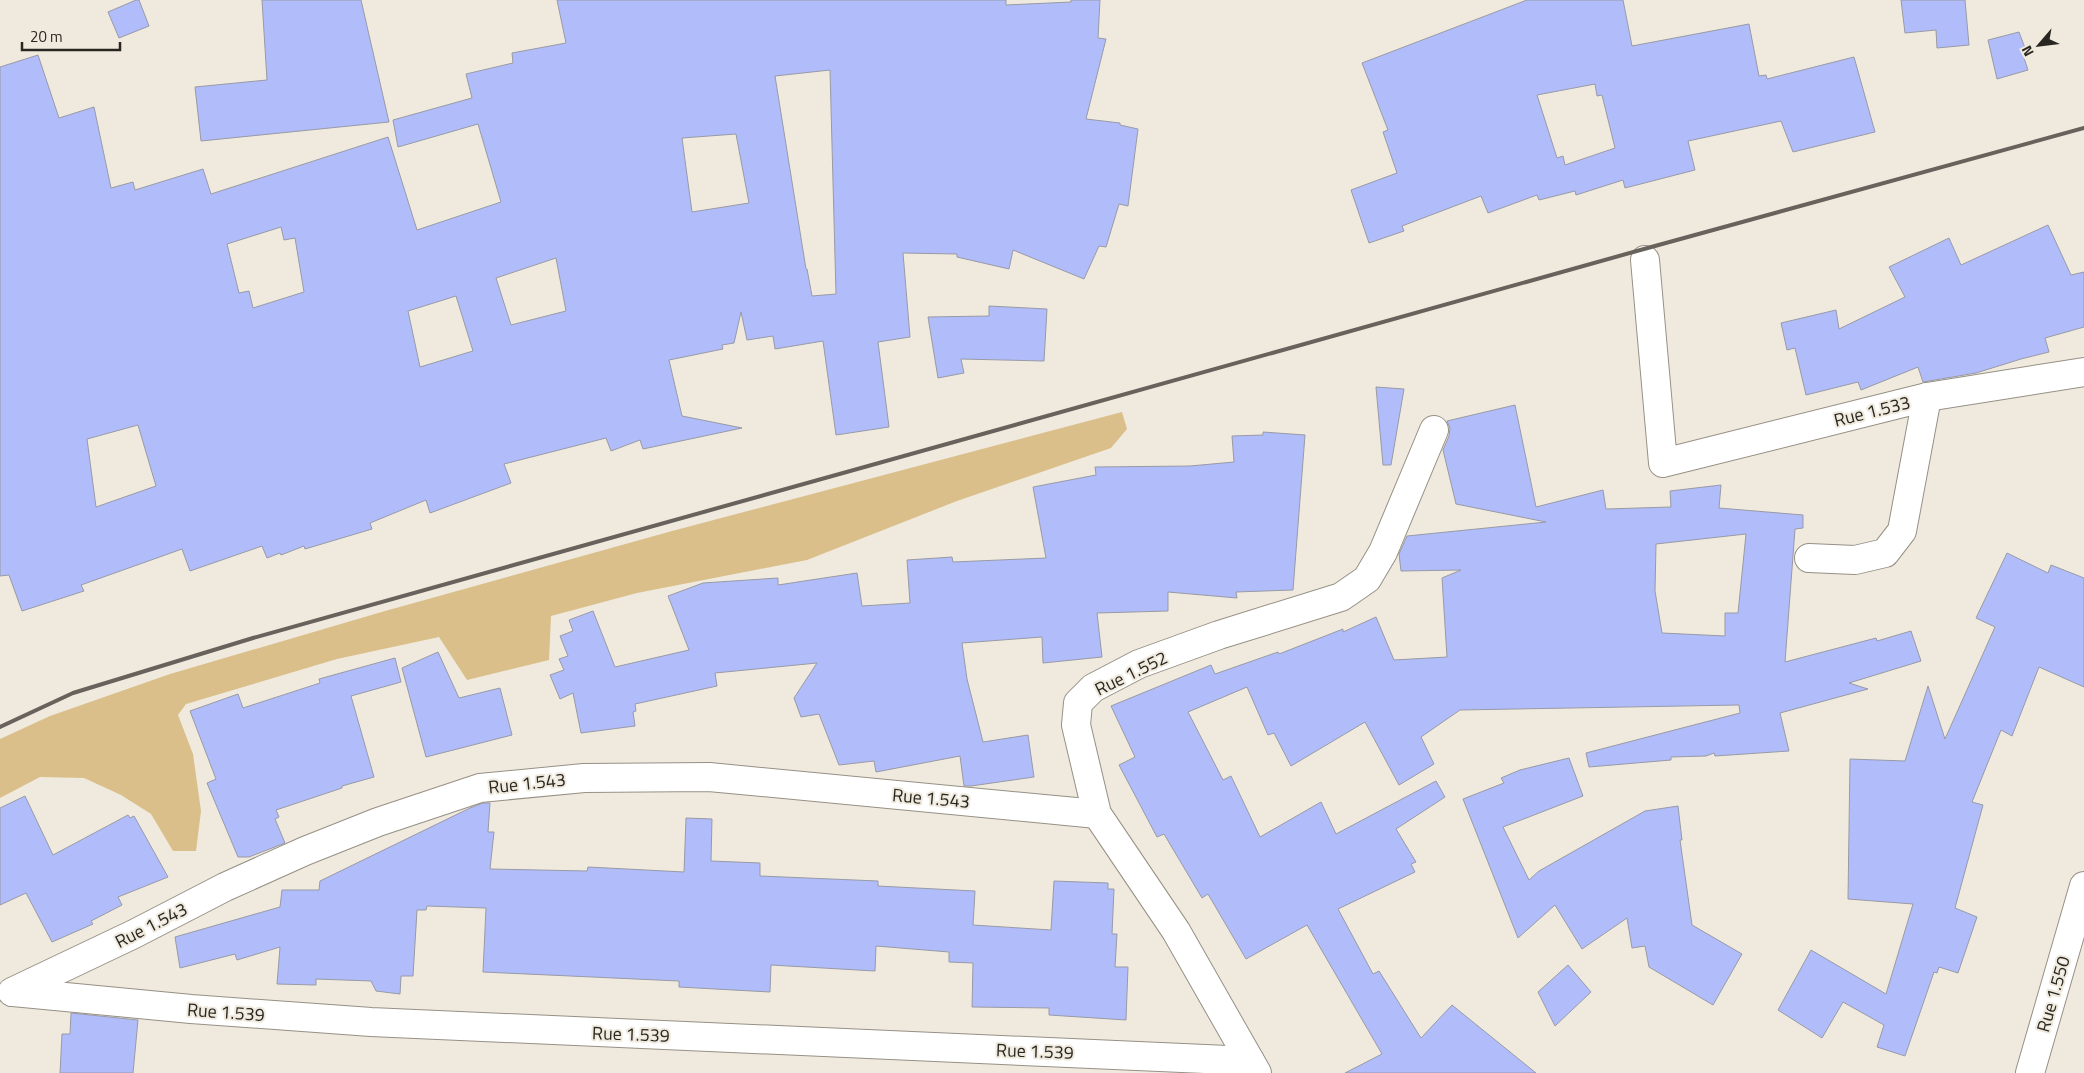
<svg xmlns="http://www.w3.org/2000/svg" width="2084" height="1073" font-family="'Titillium Web',sans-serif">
<rect width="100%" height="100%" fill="#f0eade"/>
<path fill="#dabf8b" d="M1122 412 1127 429 1111 448 957 501 807 560 637 593 551 616 549 660 467 680 439 637 337 659 186 704 178 715 193 754 201 811 196 851H173L151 814 121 795 84 778 40 777 0 798V739L50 716 170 674 385 611 672 531Z"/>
<g fill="#b1bcfa" stroke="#989aa6" fill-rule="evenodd">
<path d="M136 0H139L149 26 119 38 108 12Z"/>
<path d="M262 0H361L389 122 201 141 195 87 267 80Z"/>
<path d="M557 0H1006V5L1071 2V0H1100L1098 38 1106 39 1086 119 1120 123V125L1138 129 1128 206 1119 204 1106 247 1099 246 1084 279 1013 250 1009 269 957 257V254L903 253 910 337 878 342 889 427 836 435 823 341 775 349 773 336 747 340 741 312 734 343 722 345 723 349 669 360 682 416 742 428 643 449 640 440 611 451 606 438 504 464 511 483 430 513 426 500 370 523 372 529 305 549 304 546 281 555 280 553 267 558 262 546 190 571 182 549 81 585 84 591 22 611 9 575 0 576V67L38 55 59 118 94 107 111 188 133 182 135 190 203 169 211 194 388 137 417 230 501 202 478 124 398 147 393 120 472 98 466 74 513 63 512 53 566 43ZM830 70 836 294 812 296 807 269H806L775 76ZM736 134 749 203 692 212 682 138ZM281 227 284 240 295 238 304 292 253 308 249 291 239 293 227 244ZM556 258 566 311 511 325 496 278ZM456 296 473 351 420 367 408 311ZM138 425 156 486 96 507 87 439Z"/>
<path d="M1527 0H1623L1632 46 1749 24 1759 76 1766 75 1767 79 1854 57 1875 132 1793 152 1781 121 1688 141 1695 170 1625 188 1623 180 1576 195 1575 191 1539 200 1537 195 1488 213 1481 196 1402 226 1404 231 1369 243 1351 190 1397 173 1383 132 1388 130 1362 63ZM1595 84 1597 96 1602 95 1615 148 1565 165 1563 156 1557 158 1537 95Z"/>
<path d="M1901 0H1965L1969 45 1937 48 1936 30 1905 33Z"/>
<path d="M2019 32 2028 56 2024 58 2028 70 1997 79 1988 40Z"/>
<path d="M2048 225 2071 275 2084 272V327L2045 338 2049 352 2021 359 1976 373 1923 382 1918 367 1861 390 1858 382 1806 395 1795 348 1787 350 1781 323 1836 310 1839 329 1905 297 1889 267 1949 238 1961 265Z"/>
<path d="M989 306 1047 309 1044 361 961 359 964 373 938 378 928 317 989 316Z"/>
<path d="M1376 387 1404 389 1391 465H1383Z"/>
<path d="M1515 405 1536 507 1603 490 1606 509 1671 507 1670 491 1721 485 1719 508 1803 515V528L1795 529 1785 662 1876 638 1877 641 1911 631 1921 661 1849 683 1868 689 1780 713 1789 751 1715 756 1714 753 1706 756 1671 757V760L1589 767 1586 753 1740 713 1739 705 1460 710 1421 737 1434 764 1399 785 1365 722 1291 766 1274 733 1268 735 1247 687 1188 712 1223 780 1231 776 1260 837 1321 802 1336 834 1436 781 1445 797 1396 829 1416 862 1411 864 1415 872 1338 909 1373 974 1379 971 1421 1038 1452 1005 1536 1073H1345L1382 1054 1307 925 1246 959 1208 894 1202 898 1164 834 1157 837 1119 765 1135 757 1111 706 1211 665 1215 674 1278 652 1279 654 1343 629V632L1376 617 1394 660 1447 657 1442 578 1461 570 1401 571 1399 554 1407 536 1546 522 1456 504 1443 450 1449 436 1450 428 1447 421ZM1746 534 1738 613H1725V636L1662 633 1655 591 1656 544Z"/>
<path d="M1263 432 1305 435 1293 590 1236 592 1237 598 1168 592V611L1097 613 1102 657 1043 663 1042 637 962 643 967 679 983 742 1028 735 1034 777 971 786H964L960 756 876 772 874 761 839 765 819 714 801 717 794 698 817 663 715 673 717 686 635 704 636 711 633 712 635 726 581 733 573 693 560 699 550 675 564 670 559 659 568 656 560 636 573 631 569 620 593 611 615 667 689 650 668 596 703 583 778 578V585L857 573 862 606 910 603 907 560 952 557 953 562 1046 558 1033 487 1096 475 1095 467 1190 466 1234 462 1232 436 1263 435Z"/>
<path d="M2007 553 2048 573 2051 565 2084 578V687L2039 667 2012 736 2001 730 1972 802 1983 805 1955 908 1977 917 1958 973 1939 967 1937 973 1934 972 1905 1056 1877 1047 1884 1025 1843 1002 1822 1038 1778 1010 1811 950 1886 994 1913 904 1848 899 1850 759 1905 761 1928 686 1945 739 1995 627 1976 618Z"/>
<path d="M438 652 459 698 500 688 512 735 426 757 402 668Z"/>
<path d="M395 658 401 682 351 696 374 777 342 786V788L276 810 279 817 275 819 285 843 249 857H238L207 783 216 779 190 711 238 694 243 708 320 683 319 679Z"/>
<path d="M1569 758 1583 796 1503 827 1529 880 1539 871 1645 811 1678 806 1682 840H1680L1692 925 1742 954 1713 1005 1649 967 1645 946 1632 948 1627 918 1582 949 1555 905 1518 938 1463 799 1504 783 1501 778 1520 770Z"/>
<path d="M25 796 53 855 128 815 130 818 134 816 168 877 118 897 122 905 91 921 93 924 52 942 26 893 0 905V808Z"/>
<path d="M483 803H490L488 832H494L490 869 587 871 588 867 684 872 686 818 712 819 711 861 760 863V876L878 881V886L975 891 973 925 1051 930 1054 881 1108 883V889H1114L1112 934H1117L1115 967H1128L1126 1020 1049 1015V1008L972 1007 973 963 949 962V952L876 946 875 971 771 965 770 992 679 987V981L483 972 486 908 427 906 426 910H417L413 976H401L400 994 376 991 371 981 316 979V985L277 984 280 947 237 960 235 954 180 968 175 937 280 907 282 890H319L320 881 470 808Z"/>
<path d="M1568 965 1591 992 1555 1026 1538 992Z"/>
<path d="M71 1013 138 1020 133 1073H60L62 1034H70Z"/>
</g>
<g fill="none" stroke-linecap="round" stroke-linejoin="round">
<g stroke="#969085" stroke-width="30">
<g id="minor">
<path d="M1645 260 1663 463 1927 397 2084 372"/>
<path d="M1809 558 1855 560 1885 553 1902 531 1927 397"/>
<path d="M12 992 134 934 225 887 305 851 378 822 480 788 584 778 709 777 1097 814"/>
<path d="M13 992 191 1009 371 1022 1250 1061"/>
<path d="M1257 1073 1176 931 1097 814 1076 725 1078 703 1093 688 1139 664 1219 635 1341 597 1367 579 1383 552 1434 430"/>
<path d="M2030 1073 2084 886"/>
</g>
</g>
<use href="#minor" stroke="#fff" stroke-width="28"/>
<path stroke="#67635c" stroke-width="4" d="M0 727 73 693 253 638 1644 249 2084 128"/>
</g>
<g text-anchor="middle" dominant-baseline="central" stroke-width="4" stroke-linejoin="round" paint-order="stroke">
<g font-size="18" fill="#282621" stroke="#f0eade">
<text transform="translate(1872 411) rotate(-14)">Rue 1.533</text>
<text transform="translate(1131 673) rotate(-26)">Rue 1.552</text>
<text transform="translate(527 783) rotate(-6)">Rue 1.543</text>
<text transform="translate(931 798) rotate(5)">Rue 1.543</text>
<text transform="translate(151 925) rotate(-27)">Rue 1.543</text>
<text transform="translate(2053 994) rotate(-74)">Rue 1.550</text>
<text transform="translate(226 1012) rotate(4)">Rue 1.539</text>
<text transform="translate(631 1034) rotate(2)">Rue 1.539</text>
<text transform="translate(1035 1051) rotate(2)">Rue 1.539</text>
</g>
</g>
<g transform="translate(2039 45) rotate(242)" stroke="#f0eade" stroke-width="4" paint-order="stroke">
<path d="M0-4L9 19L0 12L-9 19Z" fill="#282621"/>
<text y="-8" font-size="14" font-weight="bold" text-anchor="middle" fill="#282621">N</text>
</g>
<path d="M22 42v8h98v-8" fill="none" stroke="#282621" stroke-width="2.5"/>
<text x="30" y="42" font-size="15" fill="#282621" stroke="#f0eade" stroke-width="4" paint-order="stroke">20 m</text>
</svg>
